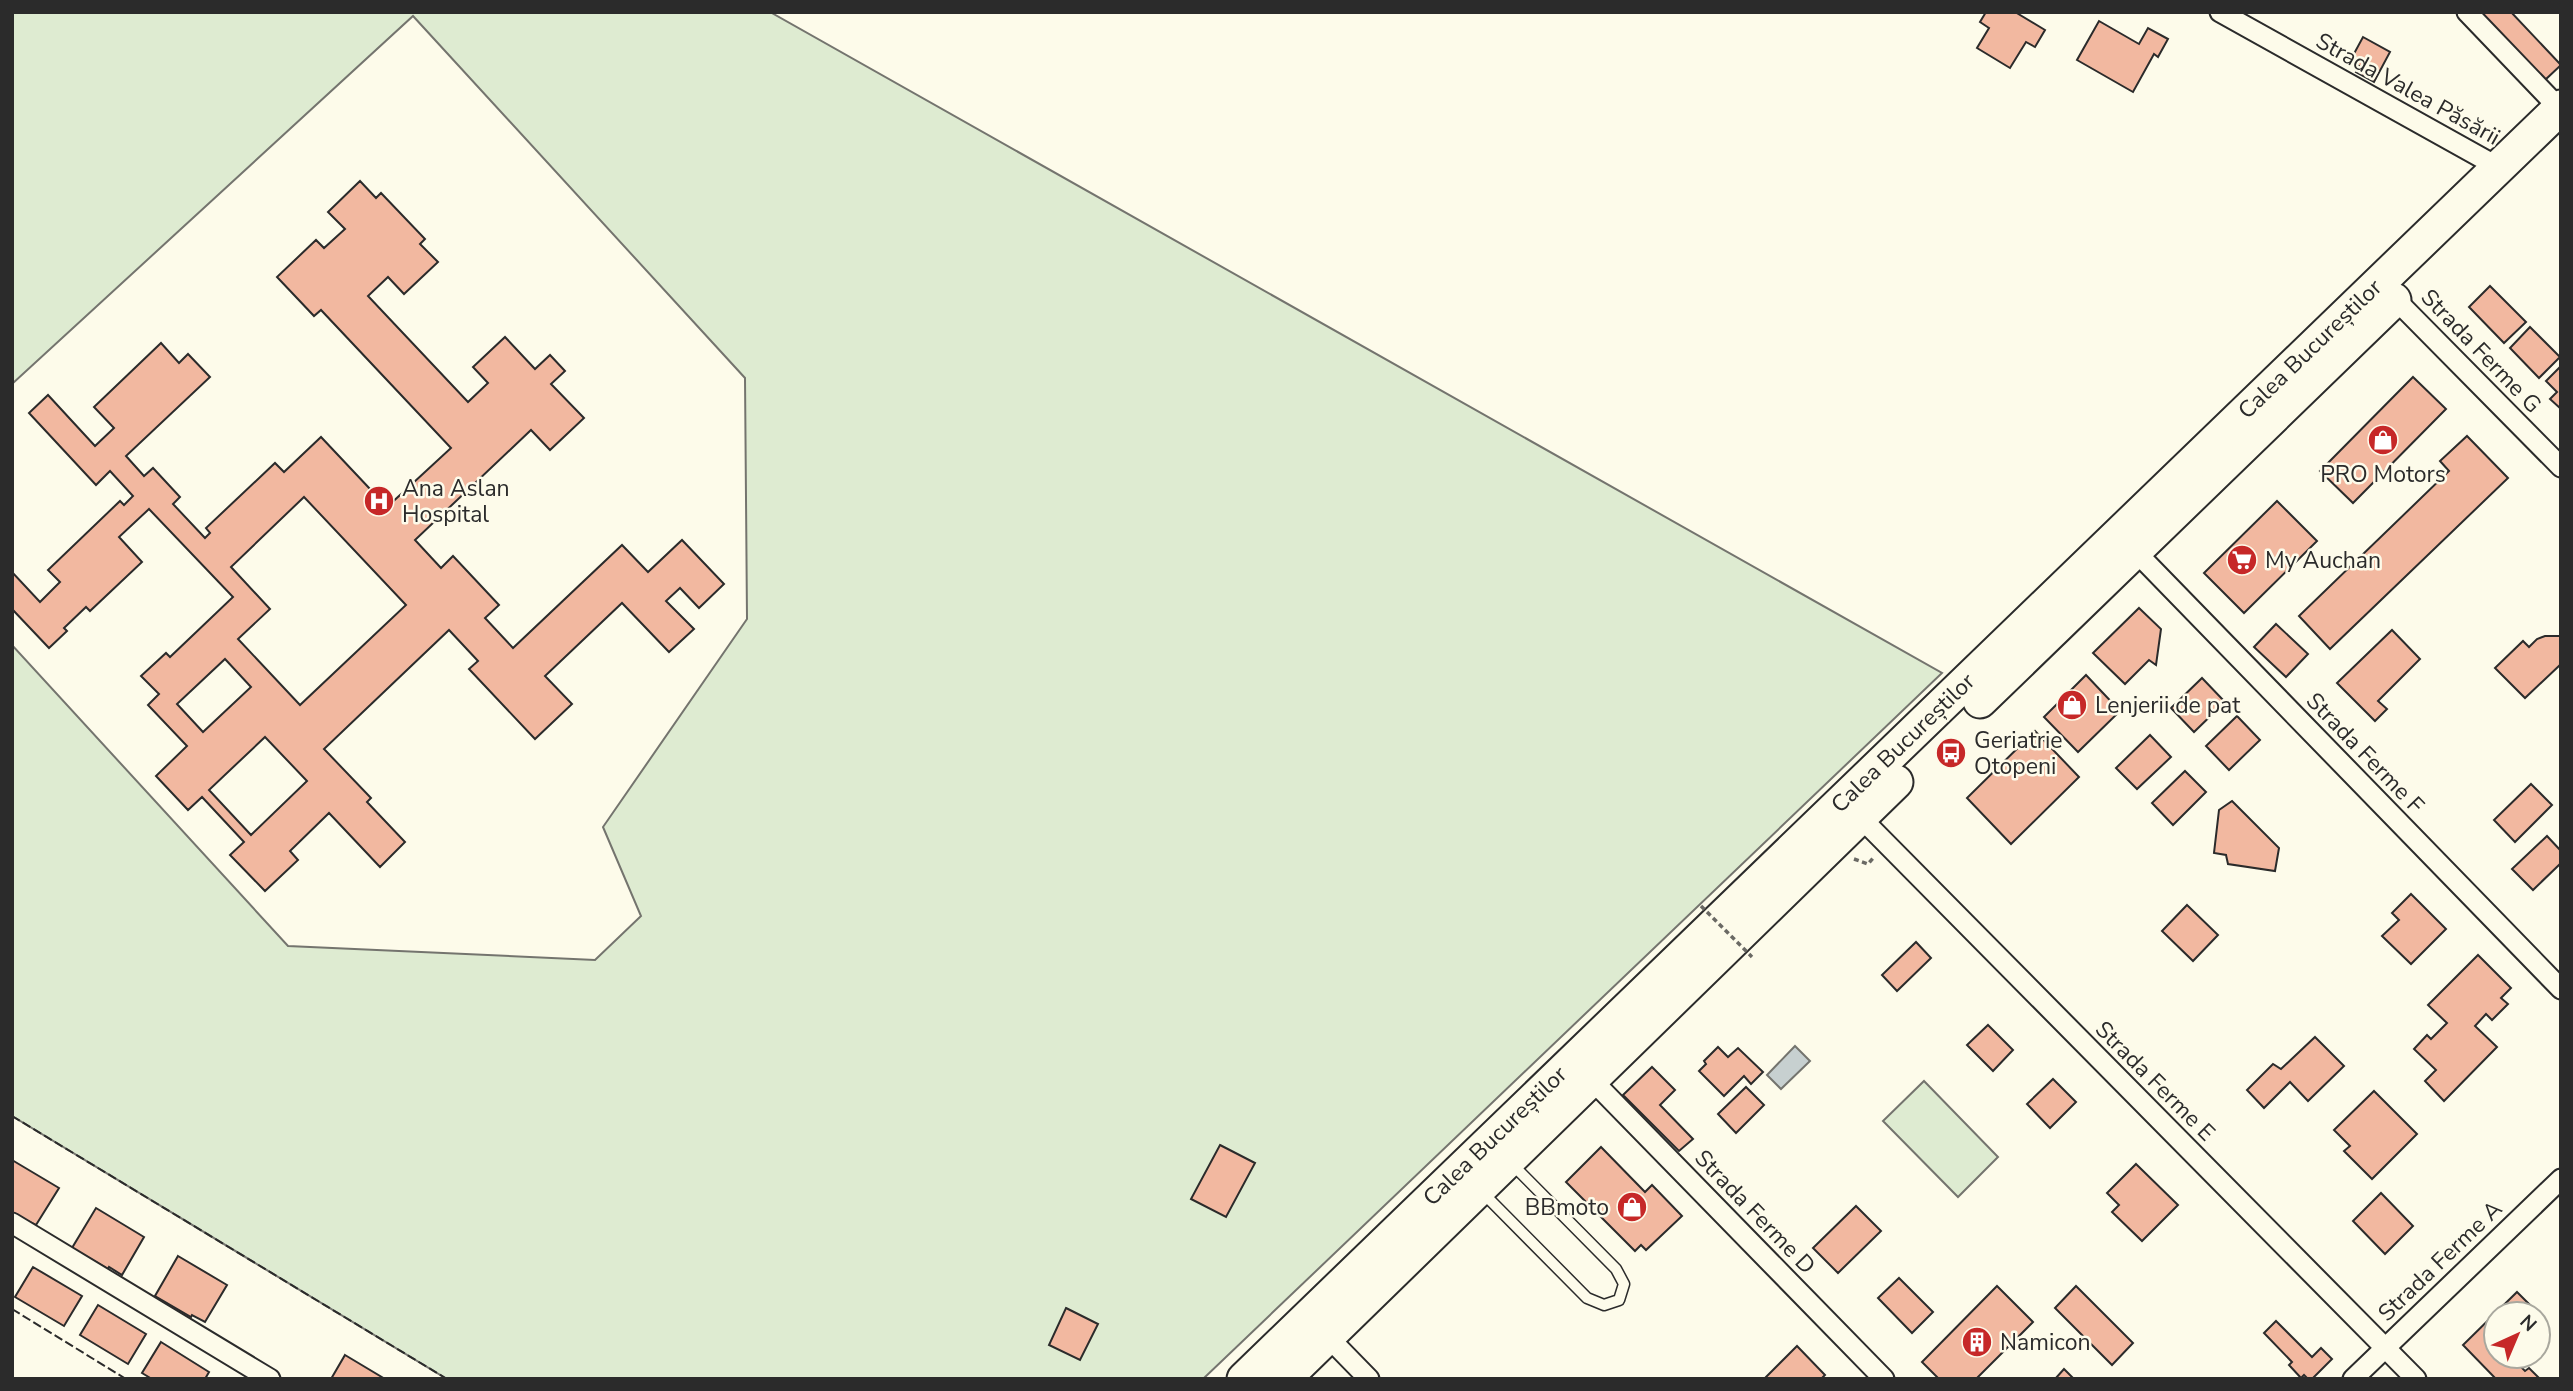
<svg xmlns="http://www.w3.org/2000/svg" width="2573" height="1391" font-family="'Nunito Sans',sans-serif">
<rect width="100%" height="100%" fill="#fdfbea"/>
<g fill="#deebd1" stroke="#74746e" stroke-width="2">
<path d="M12 12H770L1942 673 1203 1379H447L12 1116V645L288 946 595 960 641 916 603 827 747 619 745 378 413 16 12 384Z"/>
<path d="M1924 1081 1998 1157 1958 1197 1883 1121Z"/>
</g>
<path fill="#c7d0d0" stroke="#74746e" stroke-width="2" d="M1795 1046 1810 1061 1781 1089 1767 1075Z"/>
<g fill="#f2b8a0" stroke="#2b2b2b" stroke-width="2" fill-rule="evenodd">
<path d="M1986 12H2015L2045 30 2035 47 2026 42 2010 68 1977 48 1989 28 1980 22Z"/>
<path d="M2480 12H2511L2561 65 2545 80Z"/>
<path d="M2099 21 2139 44 2148 28 2168 39 2158 57 2154 54 2133 92 2077 60Z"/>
<path d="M2363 37 2390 52 2374 82 2356 72 2359 66 2350 61Z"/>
<path d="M360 181 376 198 381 193 425 239 420 244 438 262 404 294 388 277 368 296 468 402 488 383 473 367 505 337 535 369 550 355 565 371 551 384 584 418 550 450 531 430 415 540 441 568 453 556 499 605 485 618 513 648 622 545 648 572 682 540 724 584 699 608 680 588 666 601 694 629 669 652 622 603 545 676 572 704 535 739 469 669 478 661 449 630 324 749 371 798 367 802 405 842 380 867 329 813 290 851 298 860 265 891 230 855 244 842 202 797 188 810 156 776 187 746 148 705 159 694 141 676 166 653 170 657 233 597 149 509 119 537 142 562 90 611 86 607 64 628 67 631 49 648 12 609V572L40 602 60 582 48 570 120 501 124 505 133 496 110 471 96 485 29 413 48 395 95 446 114 428 94 407 161 343 179 363 188 354 210 377 126 456 144 476 153 468 180 497 173 504 205 538 210 533 206 528 275 463 284 472 321 437 387 507 451 448 321 310 314 316 277 277 316 240 324 248 345 229 328 212ZM304 497 406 605 300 705 238 639 270 609 231 567ZM225 659 251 687 203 732 177 704ZM265 737 307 781 251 835 209 790Z"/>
<path d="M2490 286 2526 322 2504 343 2469 307Z"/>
<path d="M2530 327 2560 357 2539 378 2510 348Z"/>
<path d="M2561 366V409L2550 399 2557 392 2546 381Z"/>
<path d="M2413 377 2446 409 2353 503 2320 471Z"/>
<path d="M2467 436 2508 478 2330 649 2299 616 2449 471 2440 461Z"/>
<path d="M2277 501 2317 541 2244 613 2204 573Z"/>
<path d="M2139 608 2161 629 2156 665 2149 660 2125 684 2093 653Z"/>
<path d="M2276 624 2308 654 2286 677 2254 647Z"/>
<path d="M2392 630 2420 659 2378 701 2387 709 2375 721 2337 683Z"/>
<path d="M2545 636H2561V664L2525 698 2495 668 2523 641 2529 647 2537 639Z"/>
<path d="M2086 675 2120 711 2078 752 2044 717Z"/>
<path d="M2202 678 2225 702 2194 732 2171 708Z"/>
<path d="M2237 716 2260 740 2229 770 2206 746Z"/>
<path d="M2035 731 2079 777 2011 844 1967 798Z"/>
<path d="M2150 735 2171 757 2137 789 2116 768Z"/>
<path d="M2185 771 2206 792 2173 825 2152 803Z"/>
<path d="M2531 784 2552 805 2515 842 2494 820Z"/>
<path d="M2232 801 2279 848 2275 871 2228 864 2226 855 2214 853 2219 810Z"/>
<path d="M2547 836 2561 851V863L2533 890 2512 869Z"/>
<path d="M2411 894 2446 929 2411 964 2382 936 2399 920 2392 913Z"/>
<path d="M2187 905 2218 935 2193 961 2162 931Z"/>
<path d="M1916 942 1931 958 1897 991 1882 975Z"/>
<path d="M2478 955 2511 988 2501 998 2508 1004 2492 1020 2486 1014 2475 1026 2497 1047 2444 1101 2425 1081 2436 1070 2414 1049 2427 1035 2431 1039 2447 1023 2428 1005Z"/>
<path d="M1988 1025 2013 1050 1993 1071 1967 1045Z"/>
<path d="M2315 1037 2344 1066 2308 1101 2290 1082 2264 1108 2247 1090 2273 1064 2281 1069Z"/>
<path d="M1718 1047 1728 1057 1738 1048 1763 1072 1751 1084 1744 1076 1724 1096 1699 1071 1706 1064 1704 1061Z"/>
<path d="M1652 1067 1675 1090 1660 1105 1693 1139 1679 1151 1623 1095Z"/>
<path d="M2053 1079 2076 1102 2050 1128 2027 1104Z"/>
<path d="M1746 1087 1764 1105 1736 1133 1718 1114Z"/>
<path d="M2374 1091 2417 1134 2372 1179 2344 1151 2350 1146 2334 1130Z"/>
<path d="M1220 1145 1255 1163 1226 1217 1191 1199Z"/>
<path d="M1601 1147 1645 1192 1652 1185 1682 1216 1646 1250 1641 1245 1635 1251 1566 1182Z"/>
<path d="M12 1160 59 1188 36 1225 12 1214Z"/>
<path d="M2136 1164 2178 1205 2142 1241 2112 1212 2119 1205 2107 1193Z"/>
<path d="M2381 1193 2413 1226 2385 1254 2353 1221Z"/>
<path d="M1856 1206 1881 1231 1838 1273 1813 1248Z"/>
<path d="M96 1208 144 1237 122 1275 109 1267 108 1269 72 1248Z"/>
<path d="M178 1256 227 1285 205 1322 192 1315 191 1317 155 1296Z"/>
<path d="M33 1267 82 1296 64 1326 15 1297Z"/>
<path d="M1899 1278 1933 1312 1912 1333 1878 1298Z"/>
<path d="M1997 1286 2033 1322 1976 1379H1939L1922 1362Z"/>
<path d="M2076 1286 2133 1343 2112 1365 2055 1308Z"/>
<path d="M2517 1292 2541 1316 2538 1319V1314H2496V1356H2515L2512 1358 2525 1371 2529 1368 2540 1379H2496L2463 1345Z"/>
<path d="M98 1305 146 1334 128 1364 80 1335Z"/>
<path d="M1066 1308 1098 1324 1080 1360 1049 1345Z"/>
<path d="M2276 1321 2312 1357 2321 1348 2332 1359 2312 1379H2308L2304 1375 2301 1378 2289 1365 2292 1362 2264 1333Z"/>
<path d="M161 1342 209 1372 205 1379H152L142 1373Z"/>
<path d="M1797 1346 1825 1375 1821 1379H1764Z"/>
<path d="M345 1355 385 1379H331Z"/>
<path d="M2064 1369 2074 1379H2055Z"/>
</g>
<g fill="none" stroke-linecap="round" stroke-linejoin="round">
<g stroke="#2b2b2b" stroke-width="13">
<path id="service" d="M1482 1192 1587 1298 1604 1305 1619 1300 1624 1284 1616 1269 1512 1164"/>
</g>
<g stroke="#2b2b2b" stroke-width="23">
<g id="minor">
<path d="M2220 12 2498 167"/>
<path d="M2467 12 2559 108"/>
<path d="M2395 299 2561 467"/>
<path d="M2135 551 2561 989"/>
<path d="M1860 817 2416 1379"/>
<path d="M1591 1079 1884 1379"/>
<path d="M12 1223 270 1379"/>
<path d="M1328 1337 1369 1379"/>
<path d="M2353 1379 2561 1179"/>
</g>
</g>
<g stroke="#2b2b2b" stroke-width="37">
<g id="trunk">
<path d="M1980 701 2394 300"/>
<path d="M1244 1379 2561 107"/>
<path d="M1284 1379 1896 782"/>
</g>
</g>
<path stroke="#6a6964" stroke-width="3.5" stroke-dasharray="5 3.5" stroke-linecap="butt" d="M1854 859 1868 864 1874 857"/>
<use href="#service" stroke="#fdfbea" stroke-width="10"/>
<use href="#minor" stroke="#fdfbea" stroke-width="19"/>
<use href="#trunk" stroke="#fdfbea" stroke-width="33"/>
<path stroke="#6a6964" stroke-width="3.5" stroke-dasharray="5 3.5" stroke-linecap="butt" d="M1701 906 1752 957"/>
<g stroke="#2b2b2b" stroke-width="2" stroke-dasharray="9 3.5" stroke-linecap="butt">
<path d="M12 1116 447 1379"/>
<path d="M12 1309 126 1379"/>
</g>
</g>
<defs>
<g id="shop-disc" transform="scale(1.575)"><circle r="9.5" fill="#c62828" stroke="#fdfbea"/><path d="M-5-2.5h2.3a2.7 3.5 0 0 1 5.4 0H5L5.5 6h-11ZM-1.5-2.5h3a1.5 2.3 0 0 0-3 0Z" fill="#fff"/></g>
<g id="hospital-disc" transform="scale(1.575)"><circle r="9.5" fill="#c62828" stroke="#fdfbea"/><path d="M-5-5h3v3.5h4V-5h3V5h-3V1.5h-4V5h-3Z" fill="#fff"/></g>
<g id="supermarket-disc" transform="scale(1.575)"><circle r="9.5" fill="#c62828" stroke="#fdfbea"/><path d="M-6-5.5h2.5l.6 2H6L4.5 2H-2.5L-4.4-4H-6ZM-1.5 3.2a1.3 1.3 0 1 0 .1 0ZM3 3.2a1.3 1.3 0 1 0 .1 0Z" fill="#fff"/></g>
<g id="bus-disc" transform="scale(1.575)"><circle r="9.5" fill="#c62828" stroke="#fdfbea"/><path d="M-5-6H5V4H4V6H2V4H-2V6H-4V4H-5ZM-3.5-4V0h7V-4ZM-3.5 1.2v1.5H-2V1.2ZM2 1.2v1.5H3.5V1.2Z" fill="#fff"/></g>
<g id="building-disc" transform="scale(1.575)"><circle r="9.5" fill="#c62828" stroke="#fdfbea"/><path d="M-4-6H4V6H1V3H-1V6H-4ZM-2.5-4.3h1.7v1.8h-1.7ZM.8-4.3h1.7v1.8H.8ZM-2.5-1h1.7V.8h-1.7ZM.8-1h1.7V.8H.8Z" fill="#fff"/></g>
</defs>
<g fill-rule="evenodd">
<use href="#shop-disc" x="2383" y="440"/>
<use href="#hospital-disc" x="379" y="501"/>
<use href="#supermarket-disc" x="2242" y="560"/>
<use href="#shop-disc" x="2072" y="705"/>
<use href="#bus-disc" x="1951" y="753"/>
<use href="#shop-disc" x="1632" y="1207"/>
<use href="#building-disc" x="1977" y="1342"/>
</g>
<g text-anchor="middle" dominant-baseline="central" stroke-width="5" stroke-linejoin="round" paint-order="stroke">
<g font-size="23" fill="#2b2b2b" stroke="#fdfbea">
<text transform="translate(2408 89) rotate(29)">Strada Valea Păsării</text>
<text transform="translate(2310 349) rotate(-44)">Calea Bucureștilor</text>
<text transform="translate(2481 351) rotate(46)">Strada Ferme G</text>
<text transform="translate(1903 743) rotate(-44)">Calea Bucureștilor</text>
<text transform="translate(2365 753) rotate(46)">Strada Ferme F</text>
<text transform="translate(2155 1081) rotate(45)">Strada Ferme E</text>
<text transform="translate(1495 1136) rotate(-44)">Calea Bucureștilor</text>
<text transform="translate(1755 1212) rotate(46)">Strada Ferme D</text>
<text transform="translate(2440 1261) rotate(-44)">Strada Ferme A</text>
</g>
<g font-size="23" fill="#2b2b2b" stroke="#fdfbea" text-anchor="start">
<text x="2383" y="474" text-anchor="middle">PRO Motors</text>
<text x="402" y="488">Ana Aslan<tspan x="402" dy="26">Hospital</tspan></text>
<text x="2265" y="560">My Auchan</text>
<text x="2095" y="705">Lenjerii de pat</text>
<text x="1974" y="740">Geriatrie<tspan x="1974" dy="26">Otopeni</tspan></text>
<text x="1609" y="1207" text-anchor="end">BBmoto</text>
<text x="2000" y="1342">Namicon</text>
</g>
</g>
<rect width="2573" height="1391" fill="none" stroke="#2b2b2b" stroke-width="28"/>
<g transform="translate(2517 1335) rotate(44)"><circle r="33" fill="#fdfbea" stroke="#a9a89e" stroke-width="2"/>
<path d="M0-5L12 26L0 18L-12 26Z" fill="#c62828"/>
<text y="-10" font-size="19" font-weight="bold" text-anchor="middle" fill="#2b2b2b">N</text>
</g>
</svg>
